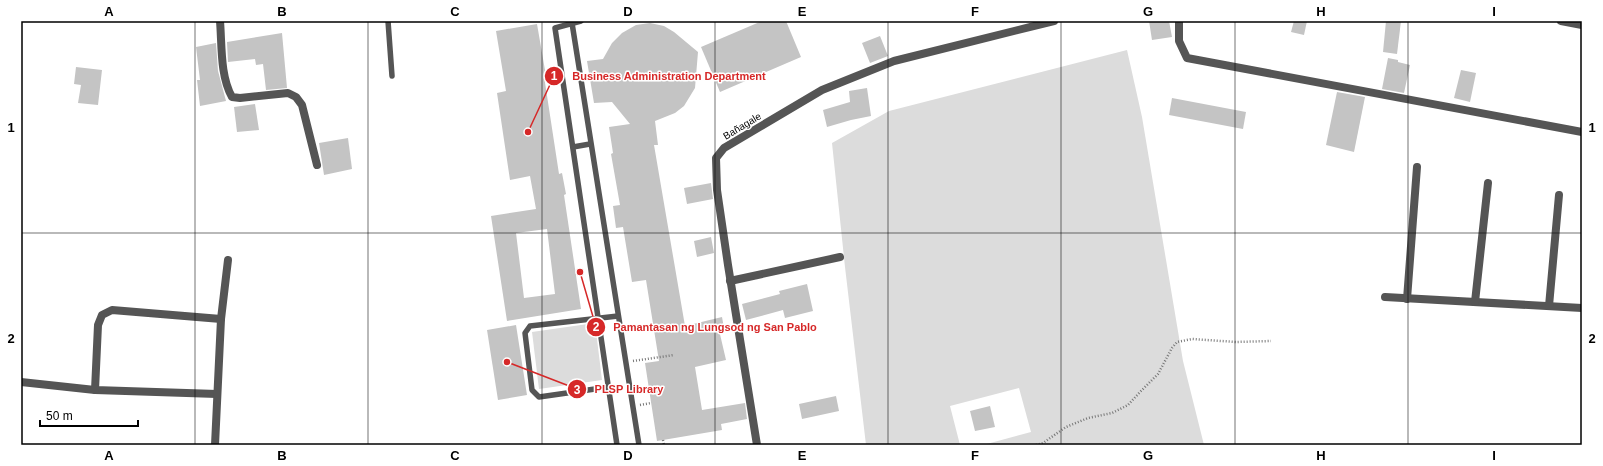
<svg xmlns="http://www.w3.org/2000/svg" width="1603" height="466" font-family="Helvetica,sans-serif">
<rect width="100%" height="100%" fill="#fff"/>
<g fill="#dcdcdc">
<path d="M1127 50 1142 117 1183 361 1204 445H983L1031 432 1019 388 950 406 960 445H866L845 267 832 143 889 111Z"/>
<path d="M595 323 602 380 539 389 532 332Z"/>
</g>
<g fill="#c4c4c4" fill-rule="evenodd">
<path d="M762 21H786L801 57 720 92 701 47Z"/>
<path d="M1149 21H1169L1172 37 1152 40Z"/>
<path d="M1294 21H1307L1304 35 1291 32Z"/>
<path d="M1386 21H1401L1397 54 1383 52Z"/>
<path d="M650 23 664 26 674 32 698 52 695 88 684 106 675 113 655 121 658 145H654L685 326 722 317 724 328 719 330 726 360 695 367 702 410 745 403 747 419 721 424 722 430 657 441 645 363 659 361 646 280 632 282 623 227 616 228 613 206 620 205 611 154 613 153 609 127 630 124 612 102 594 103 587 61 603 59 612 43 622 33 636 25Z"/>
<path d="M537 24 546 76H544L559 174 562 173 566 194 564 195 581 309 507 321 491 216 536 209 530 176 510 180 497 93 506 91 496 31ZM547 229 555 294 524 298 516 233Z"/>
<path d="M282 33 287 88 266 90 263 64 256 65 255 59 228 62 227 42Z"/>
<path d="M880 36 888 56 870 63 862 43Z"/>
<path d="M216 43 218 71 226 101 200 106 197 80H200L196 47Z"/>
<path d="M1388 58 1398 60V62L1410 65 1404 93 1382 89Z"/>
<path d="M76 67 102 70 98 105 78 103 81 85 74 84Z"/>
<path d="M1461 70 1476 73 1470 102 1454 98Z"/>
<path d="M867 88 871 116 851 120 827 127 823 110 850 102 849 91Z"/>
<path d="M1337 92 1365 97 1354 152 1326 145Z"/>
<path d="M1172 98 1246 112 1243 129 1169 115Z"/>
<path d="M255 104 259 130 237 132 234 107Z"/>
<path d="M348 138 352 169 324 175 319 143Z"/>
<path d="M711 183 713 199 687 204 684 188Z"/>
<path d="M711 237 714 253 697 257 694 241Z"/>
<path d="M807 284 813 311 785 318 783 310 746 320 742 304 780 294 779 291Z"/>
<path d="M516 325 527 395 498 400 487 330Z"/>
<path d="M836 396 839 411 802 419 799 404Z"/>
<path d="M990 406 995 427 975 431 970 411Z"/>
</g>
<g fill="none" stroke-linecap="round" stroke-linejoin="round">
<g stroke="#777" stroke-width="2.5" stroke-dasharray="1 2" stroke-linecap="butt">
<path d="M633 361 674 355"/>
<path d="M640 405 651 403"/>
<path d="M663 440 664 445"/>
<path d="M1036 445 1043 443 1066 427 1088 418 1112 413 1128 405 1140 392 1158 374 1172 348 1177 342 1192 339 1236 342 1271 341"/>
</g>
<g stroke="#555" stroke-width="5.5">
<path d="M388 21 392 76"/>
<path d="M581 21 555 28 617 445"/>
<path d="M572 23 639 445"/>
<path d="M573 147 590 144"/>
<path d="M609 387 539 397 532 390 525 333 530 326 618 316"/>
</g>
<g stroke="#555" stroke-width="8">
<path d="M220 21C222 45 220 76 232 97L240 98 288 93 296 97 302 105 317 165"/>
<path d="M1179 21V41L1187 58 1582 132"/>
<path d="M1561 21 1582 25"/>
<path d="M730 281 840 257"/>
<path d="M1385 297 1582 308"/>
<path d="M1407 299 1417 167"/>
<path d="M1475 302 1488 183"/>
<path d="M1549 306 1559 195"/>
<path d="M21 382 95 390 217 394"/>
<path d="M95 390 98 325 102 315 112 310 221 319"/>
<path d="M215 445 221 319 228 260"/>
</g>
<path stroke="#555" stroke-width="8" d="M757 445 728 265 717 190 716 158 724 148 822 90 894 61 1054 21"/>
</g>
<path fill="none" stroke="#000" stroke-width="1" stroke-opacity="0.55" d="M195 21V445M368 21V445M542 21V445M715 21V445M888 21V445M1061 21V445M1235 21V445M1408 21V445M21 233H1582"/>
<g text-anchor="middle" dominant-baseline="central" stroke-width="3" stroke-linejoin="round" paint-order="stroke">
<g font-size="10" fill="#000" stroke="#fff">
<text transform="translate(742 126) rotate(-31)">Bañagale</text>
</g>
</g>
<path fill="none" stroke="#d62828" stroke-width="1.5" d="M528 132L554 76M580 272L596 327M507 362L577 389"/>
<g fill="#d62828" stroke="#fff" stroke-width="1.5">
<circle cx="528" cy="132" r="4"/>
<circle cx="580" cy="272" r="4"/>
<circle cx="507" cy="362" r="4"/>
<circle cx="554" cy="76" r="10"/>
<circle cx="596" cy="327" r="10"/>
<circle cx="577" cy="389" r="10"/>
</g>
<g font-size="12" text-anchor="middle" font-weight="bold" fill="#fff">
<text x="554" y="80">1</text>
<text x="596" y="331">2</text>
<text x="577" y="394">3</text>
</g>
<g font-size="11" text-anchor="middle" font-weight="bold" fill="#d62828" stroke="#fff" stroke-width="3" stroke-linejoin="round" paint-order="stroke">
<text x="669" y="80">Business Administration Department</text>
<text x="715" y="331">Pamantasan ng Lungsod ng San Pablo</text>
<text x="629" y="393">PLSP Library</text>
</g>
<rect width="1603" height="466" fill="none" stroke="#ffffff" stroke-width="44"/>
<path d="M40 420v6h98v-6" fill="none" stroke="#000000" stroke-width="2"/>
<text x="46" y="420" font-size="12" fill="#000000" stroke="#ffffff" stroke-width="3" paint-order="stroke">50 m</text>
<rect x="22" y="22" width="1559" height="422" fill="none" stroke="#000" stroke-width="1.5"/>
<g font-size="13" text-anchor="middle" font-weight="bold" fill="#000">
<text x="109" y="16">A</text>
<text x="282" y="16">B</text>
<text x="455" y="16">C</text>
<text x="628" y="16">D</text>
<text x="802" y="16">E</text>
<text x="975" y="16">F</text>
<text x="1148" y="16">G</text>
<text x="1321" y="16">H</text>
<text x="1494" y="16">I</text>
<text x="11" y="132">1</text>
<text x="1592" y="132">1</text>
<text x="11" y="343">2</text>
<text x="1592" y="343">2</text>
<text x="109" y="460">A</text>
<text x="282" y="460">B</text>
<text x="455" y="460">C</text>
<text x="628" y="460">D</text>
<text x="802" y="460">E</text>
<text x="975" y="460">F</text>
<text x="1148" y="460">G</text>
<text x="1321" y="460">H</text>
<text x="1494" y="460">I</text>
</g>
</svg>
